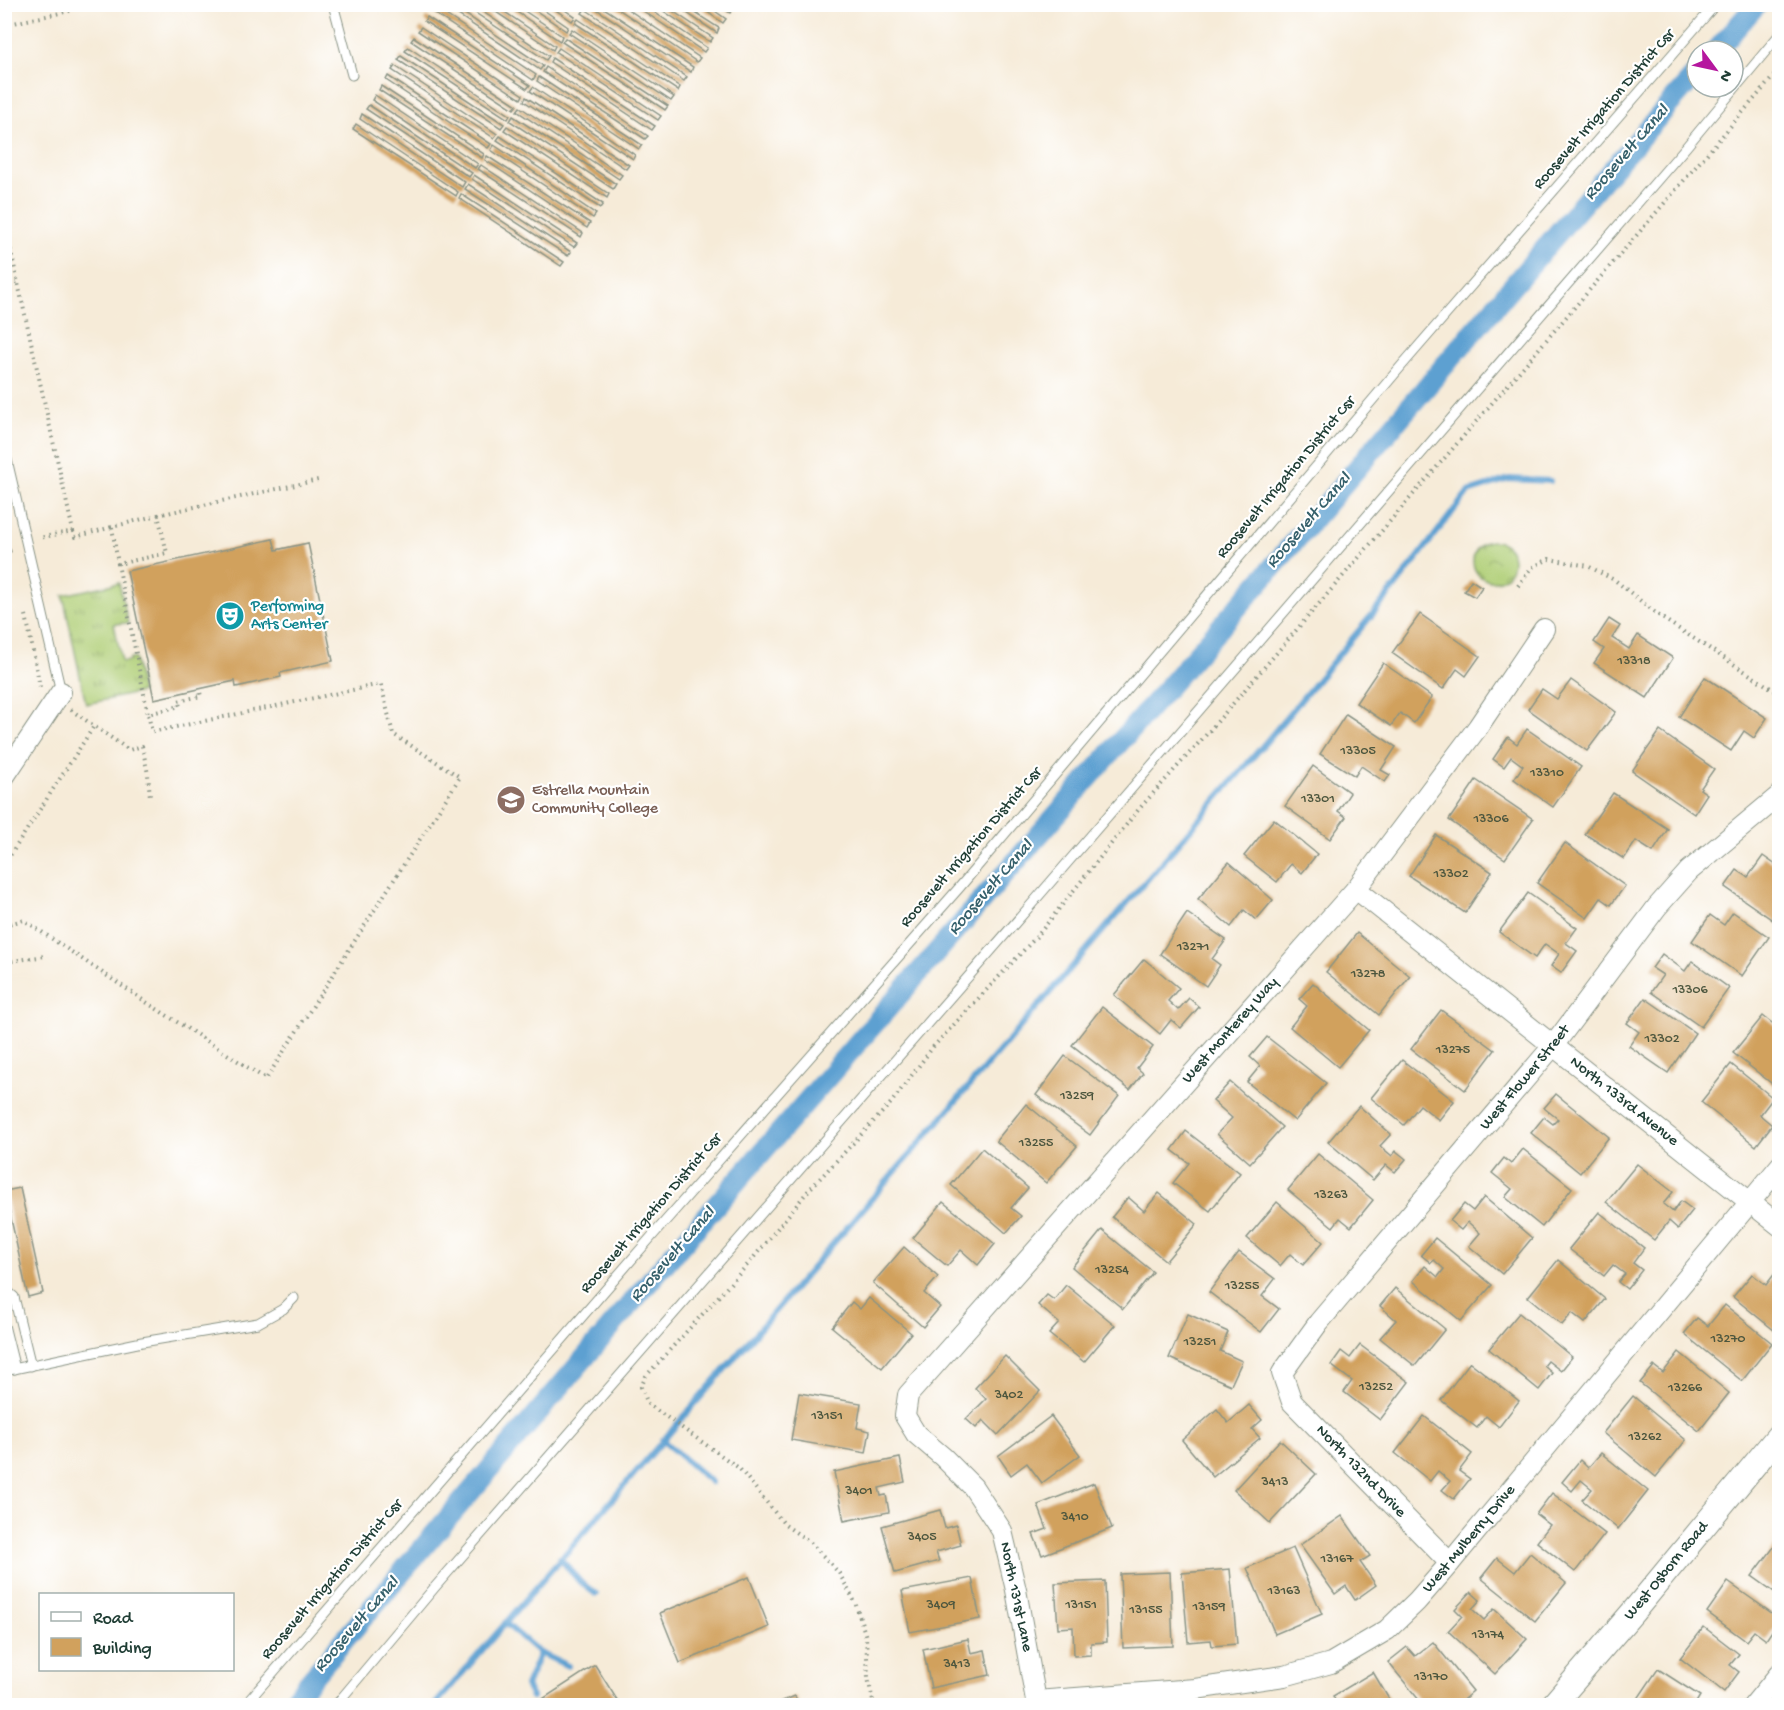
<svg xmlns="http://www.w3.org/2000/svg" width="1784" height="1710" font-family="'Gochi Hand',sans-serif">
<defs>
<pattern id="grass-tufts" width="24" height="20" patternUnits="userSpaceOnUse" patternTransform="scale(1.5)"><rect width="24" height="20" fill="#b0cf77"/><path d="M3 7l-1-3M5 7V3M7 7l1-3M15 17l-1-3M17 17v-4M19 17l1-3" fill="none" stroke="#8fa962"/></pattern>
<pattern id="park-crowns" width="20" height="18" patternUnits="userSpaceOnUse" patternTransform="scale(1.5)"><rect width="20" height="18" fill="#b0cf77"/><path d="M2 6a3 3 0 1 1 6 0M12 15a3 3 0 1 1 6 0" fill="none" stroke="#8fa962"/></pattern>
</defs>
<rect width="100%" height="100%" fill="#fff"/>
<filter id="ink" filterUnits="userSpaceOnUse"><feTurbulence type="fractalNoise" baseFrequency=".0167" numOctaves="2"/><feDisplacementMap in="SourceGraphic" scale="12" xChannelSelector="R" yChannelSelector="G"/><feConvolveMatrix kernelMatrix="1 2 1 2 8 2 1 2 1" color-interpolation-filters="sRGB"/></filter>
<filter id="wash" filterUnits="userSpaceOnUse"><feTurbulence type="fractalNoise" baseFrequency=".008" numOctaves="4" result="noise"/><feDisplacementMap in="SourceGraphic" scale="24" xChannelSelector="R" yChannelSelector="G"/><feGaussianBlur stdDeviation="1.35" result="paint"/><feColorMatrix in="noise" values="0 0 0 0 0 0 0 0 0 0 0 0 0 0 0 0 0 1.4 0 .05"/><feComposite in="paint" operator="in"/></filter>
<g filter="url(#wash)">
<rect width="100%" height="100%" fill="#f6ebd8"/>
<path fill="url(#grass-tufts)" stroke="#688656" stroke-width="1.5" d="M119 583 128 623 114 624 122 662 130 661V658L135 659 142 692 86 704 63 595Z"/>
<circle fill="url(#park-crowns)" stroke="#688656" stroke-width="1.5" cx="1493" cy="561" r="20"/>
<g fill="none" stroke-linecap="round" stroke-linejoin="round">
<g stroke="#5da0d1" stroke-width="6">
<path d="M662 1440 711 1482"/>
<path d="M560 1558 580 1582 596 1594"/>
<path d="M505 1623 540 1653 568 1666"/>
<path d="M532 1697 526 1686 540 1653"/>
<path d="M434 1706 1266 742 1396 586 1468 492 1509 479 1550 481"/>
</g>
<g stroke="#5da0d1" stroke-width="21">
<path d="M1716 51 1757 4"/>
<path d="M288 1706 662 1267 1271 569 1608 174 1697 73"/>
</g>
</g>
<g id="blocks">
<g fill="#d1a15d">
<path d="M442 4H450L543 66 540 70Z"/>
<path d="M462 4H471L549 56 546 60Z"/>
<path d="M484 4H493L555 46 553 50Z"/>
<path d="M505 4H514L562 36 560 41Z"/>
<path d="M526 4H535L568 27 566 31Z"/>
<path d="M547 4H556L575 17 572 21Z"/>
<path d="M589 4H598L693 67 691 72Z"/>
<path d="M611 4H620L700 58 697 62Z"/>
<path d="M633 4H642L707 48 704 52Z"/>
<path d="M653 4H662L713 38 710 42Z"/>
<path d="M696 4H705L726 19 723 23Z"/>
<path d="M717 4H726L733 9 730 13Z"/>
<path d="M675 5H683L719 28 717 33Z"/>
<path d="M434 7 536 75 533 80 431 11Z"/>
<path d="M585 9 687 77 684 81 582 13Z"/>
<path d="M427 17 530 85 527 89 424 21Z"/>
<path d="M578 19 680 87 678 91 575 23Z"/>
<path d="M421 27 523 95 521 99 418 31Z"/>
<path d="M572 29 674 97 671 101 569 33Z"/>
<path d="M414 37 517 105 514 109 411 41Z"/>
<path d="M565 38 668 106 665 110 562 42Z"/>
<path d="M408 47 510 115 508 119 405 51Z"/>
<path d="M559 48 661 116 658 120 556 52Z"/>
<path d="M401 56 504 124 501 128 398 60Z"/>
<path d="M552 58 655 126 652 130 550 62Z"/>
<path d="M395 66 497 134 494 138 392 70Z"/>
<path d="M546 67 648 136 645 139 543 72Z"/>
<path d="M388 76 491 144 488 148 386 80Z"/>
<path d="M539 77 642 145 639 149 537 81Z"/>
<path d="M381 86 484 154 482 158 379 90Z"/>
<path d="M533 87 635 155 633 159 530 91Z"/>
<path d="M375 95 478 164 475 168 372 100Z"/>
<path d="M526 97 629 165 626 169 524 101Z"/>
<path d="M369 105 472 173 469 177 366 109Z"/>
<path d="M520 107 622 175 619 179 517 111Z"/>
<path d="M362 114 465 182 462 187 360 119Z"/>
<path d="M513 116 616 184 613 189 510 121Z"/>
<path d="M356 124 458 192 456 196 353 129Z"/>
<path d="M507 126 609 194 607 198 504 130Z"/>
<path d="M500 136 603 204 600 208 497 140Z"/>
<path d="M494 145 596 214 593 218 491 150Z"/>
<path d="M487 156 590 223 587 228 485 160Z"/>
<path d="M481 165 583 233 581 237 478 169Z"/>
<path d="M474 175 577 243 574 247 472 179Z"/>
<path d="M468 184 571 252 568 256 465 189Z"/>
<path d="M461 194 564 262 561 266 459 198Z"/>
<path d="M273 539 276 550 308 543 333 661 280 673 281 677 236 687 235 681 154 699 127 571Z"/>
<path d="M1471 580 1482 587 1475 597 1464 591Z"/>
<path d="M1420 614 1480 656 1466 676 1457 669 1443 689 1392 653Z"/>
<path d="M1609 619 1620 626 1612 638 1629 649 1638 635 1673 658 1647 698 1594 663 1604 649 1594 642Z"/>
<path d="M1383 663 1432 697 1414 723 1400 713 1391 726 1356 703Z"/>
<path d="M1705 677 1767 718 1754 738 1744 731 1731 751 1679 717Z"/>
<path d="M1571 680 1616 712 1587 751 1528 709 1542 689 1557 699Z"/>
<path d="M1346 714 1396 747 1381 770 1390 775 1385 782 1361 766 1355 776 1320 754Z"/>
<path d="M1527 729 1581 767 1553 807 1514 779 1523 766 1511 757 1504 767 1493 759 1508 737 1517 744Z"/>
<path d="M1660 731 1714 769 1700 789 1707 794 1694 814 1632 771Z"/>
<path d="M1313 766 1350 793 1338 811 1346 817 1330 839 1285 806Z"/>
<path d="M1476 780 1533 819 1505 859 1449 820Z"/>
<path d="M1613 793 1668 829 1653 852 1636 841 1624 859 1585 834Z"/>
<path d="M1274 819 1317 854 1302 873 1291 864 1277 882 1244 856Z"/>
<path d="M1436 835 1492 872 1465 913 1409 876Z"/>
<path d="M1565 843 1625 886 1611 905 1601 898 1587 918 1537 883Z"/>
<path d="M1763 856 1780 868V925L1725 887 1737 870 1748 877Z"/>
<path d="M1229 862 1273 900 1256 920 1244 910 1231 927 1198 899Z"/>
<path d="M1528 893 1577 928 1566 943 1577 951 1561 973 1551 966 1559 954 1545 944 1535 958 1499 932Z"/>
<path d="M1733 912 1769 937 1742 976 1692 941 1710 915 1724 925Z"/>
<path d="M1187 913 1226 940 1212 959 1220 965 1206 986 1160 954Z"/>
<path d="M1357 933 1410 976 1379 1015 1326 972Z"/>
<path d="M1662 954 1685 971 1692 961 1729 988 1701 1027 1651 992 1663 975 1652 968Z"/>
<path d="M1144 959 1179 988 1168 1001 1178 1010 1189 998 1199 1007 1181 1028 1171 1020 1160 1034 1114 995Z"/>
<path d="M1313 983 1369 1030 1338 1067 1290 1027 1307 1006 1299 999Z"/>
<path d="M1645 998 1695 1033 1668 1073 1629 1046 1639 1032 1627 1023Z"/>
<path d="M1102 1007 1153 1047 1137 1068 1143 1073 1130 1090 1072 1045Z"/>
<path d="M1441 1010 1495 1050 1465 1090 1411 1049Z"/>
<path d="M1763 1016 1780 1029V1090L1733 1053Z"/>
<path d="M1267 1037 1326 1083 1295 1121 1247 1082 1260 1066 1250 1057Z"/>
<path d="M1065 1056 1119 1096 1090 1135 1036 1095Z"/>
<path d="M1402 1060 1454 1101 1439 1120 1420 1105 1404 1125 1371 1098Z"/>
<path d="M1731 1064 1773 1098 1760 1115 1772 1125 1756 1146 1701 1102Z"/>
<path d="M1230 1082 1282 1127 1250 1163 1217 1134 1232 1118 1213 1101Z"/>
<path d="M1556 1094 1609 1137 1580 1173 1531 1133 1544 1117 1553 1124 1558 1119 1544 1108Z"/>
<path d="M1026 1104 1077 1146 1046 1183 996 1141Z"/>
<path d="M1359 1106 1391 1134 1380 1146 1392 1156 1396 1151 1406 1159 1395 1172 1386 1165 1373 1180 1328 1142Z"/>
<path d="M1186 1131 1240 1173 1210 1211 1173 1183 1189 1163 1172 1150Z"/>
<path d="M982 1148 1028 1188 1011 1208 1021 1216 1006 1233 951 1185Z"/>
<path d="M1523 1149 1572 1188 1542 1227 1505 1197 1512 1189 1492 1173 1504 1158 1511 1164Z"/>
<path d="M1318 1154 1373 1200 1351 1227 1340 1218 1333 1227 1288 1190Z"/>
<path d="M1637 1164 1673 1192 1663 1204 1673 1212 1681 1201 1693 1210 1678 1229 1669 1221 1654 1240 1606 1202Z"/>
<path d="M20 1188 43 1293 28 1297 5 1191Z"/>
<path d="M1159 1193 1197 1224 1166 1261 1112 1217 1128 1197 1144 1211Z"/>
<path d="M1484 1197 1532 1238 1502 1274 1469 1246 1480 1233 1468 1222 1461 1230 1450 1221 1464 1204 1473 1211Z"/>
<path d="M943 1202 995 1244 978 1265 961 1250 947 1266 913 1238Z"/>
<path d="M1277 1202 1323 1242 1303 1265 1290 1254 1280 1266 1247 1238Z"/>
<path d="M1599 1212 1644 1248 1633 1263 1642 1270 1627 1289 1618 1282 1625 1274 1613 1265 1604 1276 1569 1249Z"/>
<path d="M1102 1230 1153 1272 1123 1309 1072 1267Z"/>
<path d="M1435 1238 1492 1285 1461 1321 1413 1281 1425 1266 1438 1277 1444 1269 1434 1260 1431 1263 1421 1255Z"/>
<path d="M904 1247 938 1277 924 1293 940 1307 923 1327 873 1283Z"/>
<path d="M1239 1252 1275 1279 1262 1296 1279 1309 1261 1332 1209 1292Z"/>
<path d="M1558 1260 1605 1299 1585 1323 1572 1313 1562 1325 1528 1297Z"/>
<path d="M1776 1272 1780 1275V1335L1733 1297 1752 1274 1766 1285Z"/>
<path d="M1066 1285 1115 1325 1084 1362 1049 1334 1059 1323 1038 1305 1047 1295 1054 1300Z"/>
<path d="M1395 1288 1445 1329 1415 1366 1380 1338 1396 1320 1380 1306Z"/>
<path d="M869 1298 911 1333 882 1368 832 1327 852 1302 860 1309Z"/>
<path d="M1725 1305 1772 1343 1742 1381 1684 1334 1697 1318 1708 1326Z"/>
<path d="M1519 1313 1572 1357 1561 1371 1548 1361 1544 1366 1552 1373 1539 1390 1489 1349Z"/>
<path d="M1188 1314 1228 1332 1220 1351 1242 1361 1231 1385 1169 1358Z"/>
<path d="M1360 1345 1409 1382 1380 1420 1344 1392 1352 1381 1331 1365 1341 1351 1350 1358Z"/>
<path d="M1679 1352 1729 1393 1699 1431 1640 1383 1654 1366 1663 1373Z"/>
<path d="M1005 1356 1040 1391 998 1435 983 1420 976 1428 966 1419 986 1399 975 1388Z"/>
<path d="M1470 1362 1519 1401 1499 1427 1486 1416 1477 1428 1441 1400Z"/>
<path d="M799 1393 861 1403 857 1428 870 1431 866 1453 791 1440Z"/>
<path d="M1633 1396 1686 1440 1656 1477 1603 1433Z"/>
<path d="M1249 1405 1262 1420 1252 1429 1260 1438 1213 1477 1182 1440 1217 1409 1228 1423Z"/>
<path d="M1051 1416 1080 1455 1042 1483 1027 1463 1011 1475 998 1456Z"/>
<path d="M1424 1416 1472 1454 1459 1471 1470 1479 1454 1499 1442 1490 1450 1481 1438 1471 1430 1481 1395 1453Z"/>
<path d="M1280 1440 1316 1474 1270 1523 1234 1490Z"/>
<path d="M1601 1453 1648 1491 1618 1529 1582 1500 1592 1489 1581 1480 1572 1491 1562 1482 1580 1460 1588 1468Z"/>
<path d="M900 1458 905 1482 879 1488 881 1496 886 1495 889 1512 844 1521 834 1472Z"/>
<path d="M1094 1483 1112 1528 1042 1555 1033 1534 1047 1529 1038 1505Z"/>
<path d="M1552 1493 1605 1534 1575 1572 1537 1542 1550 1525 1536 1514Z"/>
<path d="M940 1510 945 1528 956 1525 961 1545 936 1552 939 1561 895 1573 882 1526Z"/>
<path d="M1342 1516 1370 1556 1360 1562 1376 1585 1355 1600 1346 1586 1335 1594 1300 1545Z"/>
<path d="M1774 1547 1780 1551V1596L1752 1576Z"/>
<path d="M1293 1548 1322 1614 1275 1634 1247 1568Z"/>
<path d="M1530 1553 1566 1583 1535 1621 1481 1578 1497 1558 1515 1572Z"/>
<path d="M1230 1569 1237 1644 1212 1646 1211 1640 1188 1642 1182 1573Z"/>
<path d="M1170 1572 1173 1646 1123 1648 1120 1574Z"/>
<path d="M749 1577 769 1627 680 1663 660 1613Z"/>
<path d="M972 1578 980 1619 910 1632 902 1591Z"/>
<path d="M1105 1581 1107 1642 1091 1643V1655L1074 1656 1073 1627 1058 1628 1055 1583Z"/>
<path d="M1728 1582 1780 1619 1766 1640 1754 1631 1746 1641 1707 1612Z"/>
<path d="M1471 1592 1480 1600 1472 1609 1484 1620 1494 1609 1527 1639 1495 1674 1448 1631 1462 1616 1455 1609Z"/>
<path d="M1704 1627 1739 1654 1730 1665 1739 1672 1724 1692 1680 1658Z"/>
<path d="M968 1639 971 1653 985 1650 990 1675 931 1688 923 1649Z"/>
<path d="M1433 1642 1473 1691 1456 1706H1424L1388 1662 1407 1647 1415 1656Z"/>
<path d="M595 1665 621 1706H532Z"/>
<path d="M1658 1669 1700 1696 1694 1706H1645L1637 1700Z"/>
<path d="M1373 1672 1393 1706H1338L1333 1696Z"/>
<path d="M795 1696 799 1705H773Z"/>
</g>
</g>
</g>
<g filter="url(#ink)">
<use href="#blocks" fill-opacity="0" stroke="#8a9486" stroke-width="1.5"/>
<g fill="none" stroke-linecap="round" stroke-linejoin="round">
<g stroke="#8a9486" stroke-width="11">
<g id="service">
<path d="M333 4 352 75"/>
<path d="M4 447 61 692"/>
<path d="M4 1279 7 1291 14 1297 31 1366"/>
<path d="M4 1325 15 1369"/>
<path d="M4 1371 142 1342 258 1323 283 1309 294 1298"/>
<path d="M244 1706 653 1235 959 888 1403 364 1716 4"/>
<path d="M335 1706 435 1587 1030 906 1686 147 1780 34"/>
</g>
</g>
<g stroke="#8a9486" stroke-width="22">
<g id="minor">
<path d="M4 777 61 692"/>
<path id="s1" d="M1356 889 1780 1226"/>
<path id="s2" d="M1450 1563 1292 1402 1282 1373 1319 1322 1553 1046 1657 907 1689 871 1780 795"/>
<path id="s3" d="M1036 1701 1195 1689 1284 1676 1331 1663 1387 1630 1417 1601 1450 1563 1780 1166"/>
<path id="s4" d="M1037 1706 1016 1590 1002 1531 973 1487 943 1457 916 1434 905 1416 908 1395 1356 889 1478 727 1544 629"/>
<path d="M1753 1706 1780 1673"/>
</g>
</g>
<g stroke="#8a9486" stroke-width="26">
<g id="tertiary">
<path id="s5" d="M1552 1706 1633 1612 1780 1434"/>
</g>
</g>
<g stroke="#8a9486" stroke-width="4" stroke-dasharray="1.5 4.5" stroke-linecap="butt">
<path d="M4 25 74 10"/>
<path d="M4 220 73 531 39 538"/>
<path d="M4 285 18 282"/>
<path d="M158 515 318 480"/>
<path d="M73 531 75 537 112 527"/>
<path d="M4 552 13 550"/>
<path d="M118 564 112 527 158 515 167 553 118 564 148 714"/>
<path d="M1518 586 1531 568 1549 559 1588 566 1616 581 1662 618 1780 694"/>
<path d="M26 615 40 687"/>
<path d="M71 710 129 750 142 746 148 774 150 797"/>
<path d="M4 865 94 726"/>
<path d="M4 925 24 920 146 1002 266 1079 460 777 393 734 381 684 152 732 148 714 180 706 178 701 201 696 199 689"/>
<path d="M4 957 5 962 45 956"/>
<path d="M874 1706 868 1678 866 1637 855 1602 839 1573 810 1542 785 1525 739 1468 648 1404 641 1387 646 1376 750 1262 808 1191 891 1103 933 1047 1038 935 1139 809 1205 736 1780 69"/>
</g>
<use href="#service" stroke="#fff" stroke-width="9"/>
<use href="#minor" stroke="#fff" stroke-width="20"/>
<use href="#tertiary" stroke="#fff" stroke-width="24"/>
</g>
</g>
<defs>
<g id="theatre-disc" transform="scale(1.5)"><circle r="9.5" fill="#0f9aa8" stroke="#fff"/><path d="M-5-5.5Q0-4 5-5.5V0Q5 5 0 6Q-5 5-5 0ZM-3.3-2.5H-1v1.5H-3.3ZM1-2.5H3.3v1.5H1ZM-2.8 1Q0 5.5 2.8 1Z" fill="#fff"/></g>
<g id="university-disc" transform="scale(1.5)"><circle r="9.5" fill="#8d6e63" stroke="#fff"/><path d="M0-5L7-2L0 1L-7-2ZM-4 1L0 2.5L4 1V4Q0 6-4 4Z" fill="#fff"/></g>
</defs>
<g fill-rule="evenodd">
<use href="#theatre-disc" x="230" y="616"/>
<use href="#university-disc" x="511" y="800"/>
</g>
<g text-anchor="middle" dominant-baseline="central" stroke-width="4.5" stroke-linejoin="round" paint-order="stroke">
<g font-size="14" fill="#4c563e">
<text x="1634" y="661">13318</text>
<text x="1358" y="751">13305</text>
<text x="1547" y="773">13310</text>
<text x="1318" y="799">13301</text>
<text x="1491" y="819">13306</text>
<text x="1451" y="874">13302</text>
<text x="1193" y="947">13271</text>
<text x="1368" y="974">13278</text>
<text x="1690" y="990">13306</text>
<text x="1662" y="1039">13302</text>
<text x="1453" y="1050">13275</text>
<text x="1077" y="1096">13259</text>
<text x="1036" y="1143">13255</text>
<text x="1331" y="1195">13263</text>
<text x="1112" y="1270">13254</text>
<text x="1242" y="1286">13255</text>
<text x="1728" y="1339">13270</text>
<text x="1200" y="1342">13251</text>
<text x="1376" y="1387">13252</text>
<text x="1685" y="1388">13266</text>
<text x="1009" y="1395">3402</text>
<text x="827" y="1416">13151</text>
<text x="1645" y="1437">13262</text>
<text x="1275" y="1482">3413</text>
<text x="859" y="1491">3401</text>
<text x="1075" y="1517">3410</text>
<text x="922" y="1537">3405</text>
<text x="1337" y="1559">13167</text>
<text x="1284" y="1591">13163</text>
<text x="941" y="1605">3409</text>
<text x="1081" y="1605">13151</text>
<text x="1209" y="1607">13159</text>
<text x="1146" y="1610">13155</text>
<text x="1488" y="1635">13174</text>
<text x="957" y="1664">3413</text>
<text x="1431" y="1677">13170</text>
</g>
<g font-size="16" fill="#1f3d34" stroke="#fff">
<text transform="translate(1605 110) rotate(-49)">Roosevelt Irrigation District Csr</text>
<text transform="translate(1287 478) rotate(-50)">Roosevelt Irrigation District Csr</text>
<text transform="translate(972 848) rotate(-49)">Roosevelt Irrigation District Csr</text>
<text stroke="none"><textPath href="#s4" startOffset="838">West Monterey Way</textPath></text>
<text stroke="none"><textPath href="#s2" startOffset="639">West Flower Street</textPath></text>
<text stroke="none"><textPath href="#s1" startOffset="342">North 133rd Avenue</textPath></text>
<text transform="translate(652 1214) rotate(-49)">Roosevelt Irrigation District Csr</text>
<text transform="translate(1360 1472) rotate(46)">North 132nd Drive</text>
<text stroke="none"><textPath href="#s3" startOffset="486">West Mulberry Drive</textPath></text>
<text stroke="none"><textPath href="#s5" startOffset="177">West Osborn Road</textPath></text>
<text transform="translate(333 1580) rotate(-49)">Roosevelt Irrigation District Csr</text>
<text transform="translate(1015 1597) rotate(78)">North 131st Lane</text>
</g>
<g font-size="16" fill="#0d838f" stroke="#fff" text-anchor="start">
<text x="251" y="607">Performing<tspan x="251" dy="18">Arts Center</tspan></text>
</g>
<g font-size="16" fill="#785e54" stroke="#fff" text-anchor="start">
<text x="532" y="791">Estrella Mountain<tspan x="532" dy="18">Community College</tspan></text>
</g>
<g font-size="18" font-style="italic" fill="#35606b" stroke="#fff">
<text transform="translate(1627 153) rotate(-49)">Roosevelt Canal</text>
<text transform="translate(1309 521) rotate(-49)">Roosevelt Canal</text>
<text transform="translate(991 888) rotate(-49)">Roosevelt Canal</text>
<text transform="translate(673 1255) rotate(-49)">Roosevelt Canal</text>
<text transform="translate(357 1625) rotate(-49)">Roosevelt Canal</text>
</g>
</g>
<rect width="1784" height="1710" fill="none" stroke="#fff" stroke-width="24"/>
<rect x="39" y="1593" width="195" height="78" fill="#ffffff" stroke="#a5b1ae" stroke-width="1.5"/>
<rect x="51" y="1612" width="30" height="9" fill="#ffffff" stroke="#a5b1ae" stroke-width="1.5"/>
<text x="93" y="1623" font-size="18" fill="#1f3d34">Road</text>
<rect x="51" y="1638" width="30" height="18" fill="#d1a15d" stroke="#a5b1ae" stroke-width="1.5"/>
<text x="93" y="1653" font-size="18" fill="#1f3d34">Building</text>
<g transform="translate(1715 69) rotate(123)"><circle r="28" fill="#ffffff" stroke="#a5b1ae" stroke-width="1.5"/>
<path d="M0-4.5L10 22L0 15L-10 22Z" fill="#b5179e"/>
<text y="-9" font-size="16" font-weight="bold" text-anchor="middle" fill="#1f3d34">N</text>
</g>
</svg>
